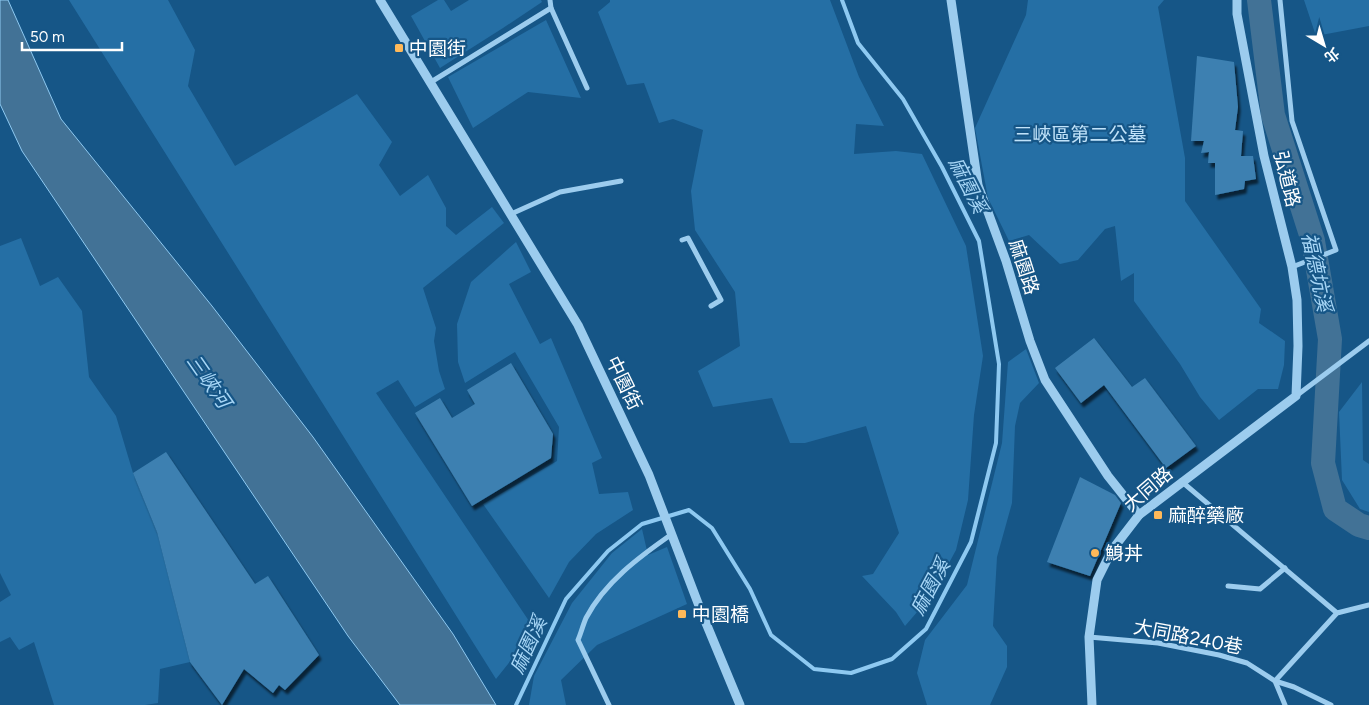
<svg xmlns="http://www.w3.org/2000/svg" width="1369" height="705" font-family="Figtree,'Noto Sans TC',sans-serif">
<defs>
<filter id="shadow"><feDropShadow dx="2.5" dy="4.5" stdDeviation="1" flood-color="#0009"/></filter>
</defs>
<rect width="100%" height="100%" fill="#165687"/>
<g fill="#256fa5">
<path d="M69 0H168L195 50 188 86 235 166 357 94 392 142 379 165 400 196 428 175 446 208V226L456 235 492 207 504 223 423 288 436 328 434 341 439 371 445 389 415 407 398 380 376 393 535 630 496 679Z"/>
<path d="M438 0H444L451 11 469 0H541L542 2 503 28 440 68 411 16Z"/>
<path d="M610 0H830L859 77 884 126 856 124 854 154 896 151 922 154 966 246 983 356 974 415 968 500 956 550 931 596 905 626 896 612 862 576 873 574 899 533 866 426 805 443H790L772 398 713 407 698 371 740 346 735 292 695 230 691 191 703 130 673 119 659 123 644 83 627 85 598 12 610 2Z"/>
<path d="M1028 0H1164L1158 7 1185 158V201L1261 309 1259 323 1285 341 1284 365 1278 389H1258L1219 420 1200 397 1180 364 1134 301V273L1121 281 1115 226 1105 229 1078 260 1060 264 1029 235 1009 241 988 198 975 128 1026 15Z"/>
<path d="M1304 0H1369V26L1316 36Z"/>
<path d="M546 20 581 98 528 92 473 128 448 77Z"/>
<path d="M21 238 40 286 58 277 82 311 89 377 116 416 133 473 157 532 190 662 160 669 158 703 145 705H54L34 642 19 650 10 637 0 642V602L11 595 0 573V246Z"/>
<path d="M516 242 531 272 509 284 540 344 551 338 602 458 592 463 599 494 628 492 633 510 596 534 569 562 549 598 483 504 557 461 559 427 515 352 465 383 458 362 457 324 471 282Z"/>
<path d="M1026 349 1039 383 1020 403 1015 426 1012 503 997 557 993 626 1007 646V667L990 705H927L917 673 925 640 967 585 1002 443 1008 362Z"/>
<path d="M1362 382 1363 460 1369 464V512L1360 509 1342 480 1339 412Z"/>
<path d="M642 529 648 555 667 547 687 604 597 645 561 680 566 705H529L534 676 572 603 612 553Z"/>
</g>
<path fill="#427296" stroke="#8ec9f1" d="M0 0H8L61 119 212 306 313 437 453 634 496 705H400L348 636 22 151 0 104Z"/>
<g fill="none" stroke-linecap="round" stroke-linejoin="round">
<path stroke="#8ec9f1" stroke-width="4" d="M516 705 566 599 608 551 642 524 689 510 712 528 750 589 771 635 814 669 851 673 892 659 926 629 971 542 996 443 999 364 979 241 942 167 903 99 858 43 842 0"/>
<path stroke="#427296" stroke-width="24" d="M1259 0 1273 115 1313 241 1330 339 1323 463 1335 509 1359 525 1369 528"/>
</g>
<g fill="#3e80b1" filter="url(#shadow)">
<path d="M1197 56 1234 62 1238 107 1235 130 1243 131 1241 156H1253L1256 179 1245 181 1244 189 1215 195V163H1208L1209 152 1201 153 1204 141H1191Z"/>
<path d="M1094 338 1132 387 1145 378 1196 446 1166 468 1104 385 1081 403 1055 368Z"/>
<path d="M511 363 553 434 551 458 472 506 415 413 440 398 452 418 475 404 467 390Z"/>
<path d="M166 452 255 584 268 576 319 655 285 690 279 685 273 693 244 669 222 705 190 662 157 532 133 473Z"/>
<path d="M1080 477 1115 495 1121 503 1090 576 1047 562Z"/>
</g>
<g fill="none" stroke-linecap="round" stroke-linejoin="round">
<g stroke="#9cccee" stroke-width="5">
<path d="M1280 0 1292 121 1336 250 1292 267"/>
<path d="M551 8 587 88"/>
<path d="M431 82 551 8 550 0"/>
<path d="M511 214 560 192 621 181"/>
<path d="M682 240 688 238 721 300 711 306"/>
<path d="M1296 396 1369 341"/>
<path d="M1181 481 1337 613"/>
<path d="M1228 586 1260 589 1285 568"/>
<path d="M1089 637 1158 643 1219 655 1247 663 1275 681 1294 687 1331 705"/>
<path d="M1275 681 1337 613 1369 605"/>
<path d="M1275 681 1285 705"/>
<path d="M609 705 578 640C581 633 583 625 586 618 605 582 639 557 672 534"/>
</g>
<g stroke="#9cccee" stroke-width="9">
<path d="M380 0 578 325 649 475 701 611 740 705"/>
<path d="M951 0 978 185 1006 261 1030 341 1045 380 1108 476 1139 515"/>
<path d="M1092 705 1089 637 1097 580 1112 550 1139 515 1296 396 1298 346 1297 300 1292 267 1264 156 1237 14V0"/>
</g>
</g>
<g fill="#ffb959" stroke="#165687" stroke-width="2">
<rect x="394" y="43" width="10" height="10" rx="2.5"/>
<rect x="1153" y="510" width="10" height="10" rx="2.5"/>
<circle cx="1095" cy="553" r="5"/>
<rect x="677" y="609" width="10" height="10" rx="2.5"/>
</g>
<g text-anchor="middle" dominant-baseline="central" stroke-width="4.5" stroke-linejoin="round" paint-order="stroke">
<g font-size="19" fill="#fff" stroke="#165687" text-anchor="start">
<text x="409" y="48">中園街</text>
<text x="1168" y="515">麻醉藥廠</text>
<text x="1105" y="553">鯓丼</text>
<text x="692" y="614">中園橋</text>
</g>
<g font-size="19" fill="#c1e3fa" stroke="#165687">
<text x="1080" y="134">三峽區第二公墓</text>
</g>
<g font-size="19" fill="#fff" stroke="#165687">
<text transform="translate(1287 179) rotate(76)">弘道路</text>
<text transform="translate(1024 267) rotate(72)">麻園路</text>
<text transform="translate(624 383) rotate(64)">中園街</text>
<text transform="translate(1148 489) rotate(-41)">大同路</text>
<text transform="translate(1188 637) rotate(11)">大同路240巷</text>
</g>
<g font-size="20" font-style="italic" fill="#a7d6f6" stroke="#165687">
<text transform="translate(968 185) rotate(63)">麻園溪</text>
<text transform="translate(1317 272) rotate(78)">福德坑溪</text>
<text transform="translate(209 381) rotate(55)">三峽河</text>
<text transform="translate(930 587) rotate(-62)">麻園溪</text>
<text transform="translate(528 645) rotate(-65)">麻園溪</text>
</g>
</g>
<g transform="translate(1324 45) rotate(142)" stroke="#165687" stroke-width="4" paint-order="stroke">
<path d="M0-4L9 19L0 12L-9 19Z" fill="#ffffff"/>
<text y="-8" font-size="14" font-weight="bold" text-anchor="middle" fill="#ffffff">北</text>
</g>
<path d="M22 42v8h100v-8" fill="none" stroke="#ffffff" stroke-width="2.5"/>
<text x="30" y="42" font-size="15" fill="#ffffff" stroke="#165687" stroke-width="4" paint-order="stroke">50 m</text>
</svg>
